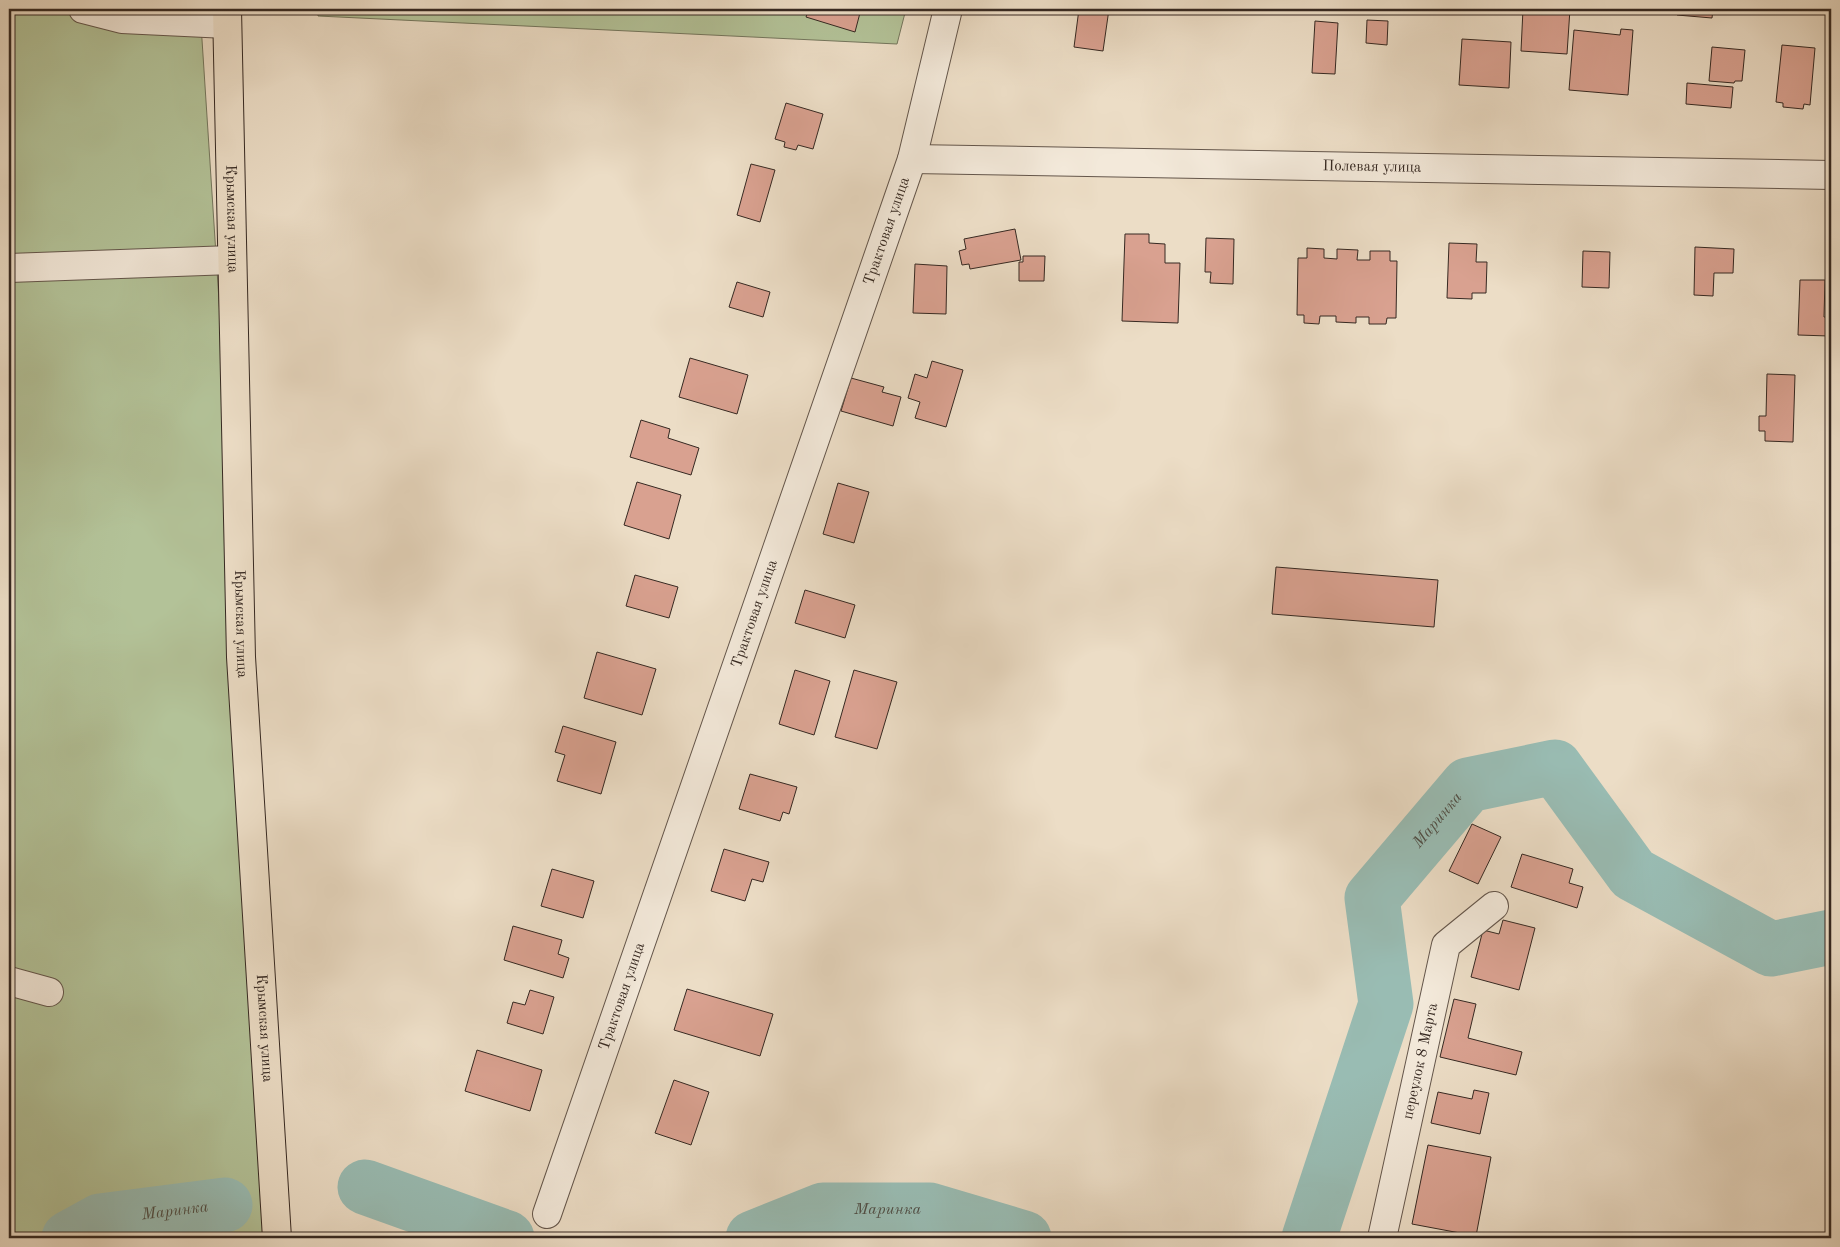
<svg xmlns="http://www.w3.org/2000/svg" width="1840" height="1247" font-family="'Old Standard TT',serif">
<rect width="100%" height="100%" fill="#ecddc6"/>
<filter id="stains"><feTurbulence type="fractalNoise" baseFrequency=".004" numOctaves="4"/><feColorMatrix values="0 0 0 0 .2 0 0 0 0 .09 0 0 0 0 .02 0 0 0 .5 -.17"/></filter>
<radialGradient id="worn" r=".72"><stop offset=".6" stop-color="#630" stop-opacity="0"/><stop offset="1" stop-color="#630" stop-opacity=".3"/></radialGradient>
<g fill="#b3c298" stroke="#74765d">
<path d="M9 9H200L280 1238H9Z"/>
<path d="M318 9H906L897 44 318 16Z"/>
</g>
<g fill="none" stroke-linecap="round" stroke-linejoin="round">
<g stroke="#99bcb3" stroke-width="55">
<path d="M365 1187 507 1238"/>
<path id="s1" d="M69 1238 100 1221 225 1205"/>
<path id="s2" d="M753 1238 823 1210H930L1024 1238"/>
<path id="s3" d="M1309 1238 1386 1004 1372 898 1468 785 1555 767 1633 874 1771 949 1831 937"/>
</g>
</g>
<g fill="#d9a190" stroke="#362922">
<path d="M809 9H861L855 32 806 17Z"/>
<path d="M1079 9H1125L1124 11 1109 9 1103 51 1074 47Z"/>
<path d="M1523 9H1570L1567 54 1521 51Z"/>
<path d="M1677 9H1713L1712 18 1677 15Z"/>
<path d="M1367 20 1388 21 1387 45 1366 43Z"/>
<path d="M1315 21 1338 23 1335 74 1312 73Z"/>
<path d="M1621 29 1633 30 1628 95 1569 90 1574 30 1620 35Z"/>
<path d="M1462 39 1511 42 1509 88 1459 85Z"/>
<path d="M1782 45 1815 48 1810 105 1804 104 1803 109 1783 107V103L1776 102Z"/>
<path d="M1712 47 1745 50 1742 81H1735L1734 83 1709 81Z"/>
<path d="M1687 83 1733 87 1731 108 1686 104Z"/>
<path d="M786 103 823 114 813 149 798 145 796 150 784 147 785 142 775 139Z"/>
<path d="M751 164 775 170 760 222 737 215Z"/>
<path d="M1015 229 1021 260 970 269 969 264 962 265 959 251 966 249 964 239Z"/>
<path d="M1125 234H1149V243L1165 244V263H1180L1178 323 1122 321Z"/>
<path d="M1206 238 1234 239 1233 284 1210 283 1211 272H1205Z"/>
<path d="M1449 243 1477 244 1476 262H1487L1486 293H1472V299L1447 298Z"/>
<path d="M1695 247 1734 249 1733 273H1714L1713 296 1694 295Z"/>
<path d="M1307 248 1324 249V258L1337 259V249L1358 250 1357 260H1370V251H1390V261H1397L1396 318H1387L1386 324H1369V317H1356V323L1336 322V316H1320L1319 324 1304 323V315H1297L1298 258H1307Z"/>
<path d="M1583 251 1610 252 1609 288 1582 287Z"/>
<path d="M1023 256H1045L1044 281H1019V262H1023Z"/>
<path d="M915 264 947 266 946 314 913 313Z"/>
<path d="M1800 280H1825L1824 317H1829V336L1798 335Z"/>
<path d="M737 282 770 292 763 317 729 307Z"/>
<path d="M690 358 748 375 737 414 679 397Z"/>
<path d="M932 361 963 370 946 427 915 418 920 402 908 398 915 374 927 378Z"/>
<path d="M1767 374 1795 375 1793 442 1765 441V431H1759V416H1766Z"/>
<path d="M851 378 884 387 882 392 901 397 893 426 841 411Z"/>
<path d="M641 420 670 429 668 438 699 448 691 475 630 457Z"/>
<path d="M637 482 681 495 669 539 624 525Z"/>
<path d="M838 483 869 492 854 543 823 534Z"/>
<path d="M1276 567 1438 580 1434 627 1272 614Z"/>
<path d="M635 575 678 587 669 618 626 606Z"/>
<path d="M805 590 855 605 845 638 795 623Z"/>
<path d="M597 652 656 669 642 715 584 698Z"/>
<path d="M795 670 830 681 814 735 779 724Z"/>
<path d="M854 670 897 682 877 749 835 737Z"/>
<path d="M563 726 616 742 601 794 557 781 565 755 555 752Z"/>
<path d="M750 774 797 787 789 814 783 812 780 821 739 809Z"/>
<path d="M1472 824 1501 837 1478 884 1449 871Z"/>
<path d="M724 849 769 862 763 882 752 879 745 901 711 891Z"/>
<path d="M1522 854 1573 869 1569 883 1583 887 1577 908 1511 887Z"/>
<path d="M552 869 594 881 583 918 541 906Z"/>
<path d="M1503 920 1535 928 1519 990 1471 977 1483 930 1499 934Z"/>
<path d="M513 926 562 940 558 954 569 958 563 978 504 960Z"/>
<path d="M687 989 773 1014 760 1056 674 1030Z"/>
<path d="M530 990 554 997 543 1034 507 1023 513 1002 525 1005Z"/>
<path d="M1454 999 1476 1004 1468 1038 1522 1052 1516 1075 1440 1057Z"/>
<path d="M477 1050 542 1070 530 1111 465 1091Z"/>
<path d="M674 1080 709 1092 691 1145 655 1133Z"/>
<path d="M1474 1090 1489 1093 1480 1134 1431 1123 1438 1092 1472 1099Z"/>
<path d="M1428 1145 1491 1157 1476 1236 1412 1224Z"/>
</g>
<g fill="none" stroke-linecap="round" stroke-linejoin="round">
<g stroke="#64564b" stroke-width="30">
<g id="minor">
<path d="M83 9 122 19 227 24"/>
<path id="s4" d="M912 159 1831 175"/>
<path d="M9 268 232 260"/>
<path d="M9 981 49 992"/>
<path id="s5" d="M547 1214 912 159 948 9"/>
<path id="s6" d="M1382 1238 1446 945 1494 906"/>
</g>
</g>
<g stroke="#362922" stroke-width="30">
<g id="major">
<path id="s7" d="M227 9 241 657 277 1238"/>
</g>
</g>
<use href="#minor" stroke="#f3e9da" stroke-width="28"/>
<use href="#major" stroke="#ecddc6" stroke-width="28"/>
</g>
<g text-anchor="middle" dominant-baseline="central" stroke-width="4.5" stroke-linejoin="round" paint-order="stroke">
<g font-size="15" fill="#362922" stroke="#f3e9da">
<text stroke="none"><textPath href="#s4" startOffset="460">Полевая улица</textPath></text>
<text stroke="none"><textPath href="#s7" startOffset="210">Крымская улица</textPath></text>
<text stroke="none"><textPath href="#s5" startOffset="1040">Трактовая улица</textPath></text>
<text stroke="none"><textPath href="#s5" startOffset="635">Трактовая улица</textPath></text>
<text stroke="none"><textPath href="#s7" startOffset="615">Крымская улица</textPath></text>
<text stroke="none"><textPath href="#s5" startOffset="230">Трактовая улица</textPath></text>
<text stroke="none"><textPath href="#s7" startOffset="1020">Крымская улица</textPath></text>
<text stroke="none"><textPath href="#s6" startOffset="181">переулок 8 Марта</textPath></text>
</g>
<g font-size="16" font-style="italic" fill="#4f4e46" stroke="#f3e9da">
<text stroke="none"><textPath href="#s3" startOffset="455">Маринка</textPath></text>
<text stroke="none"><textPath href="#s2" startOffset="140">Маринка</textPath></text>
<text stroke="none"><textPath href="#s1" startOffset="111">Маринка</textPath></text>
</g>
</g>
<rect width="1840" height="1247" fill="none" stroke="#ecddc6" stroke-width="30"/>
<rect x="10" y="10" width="1820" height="1227" fill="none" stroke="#362922" stroke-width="2.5"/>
<rect x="15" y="15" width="1810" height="1217" fill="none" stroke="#362922"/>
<rect width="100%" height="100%" filter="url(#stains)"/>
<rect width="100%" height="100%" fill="url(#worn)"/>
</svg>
